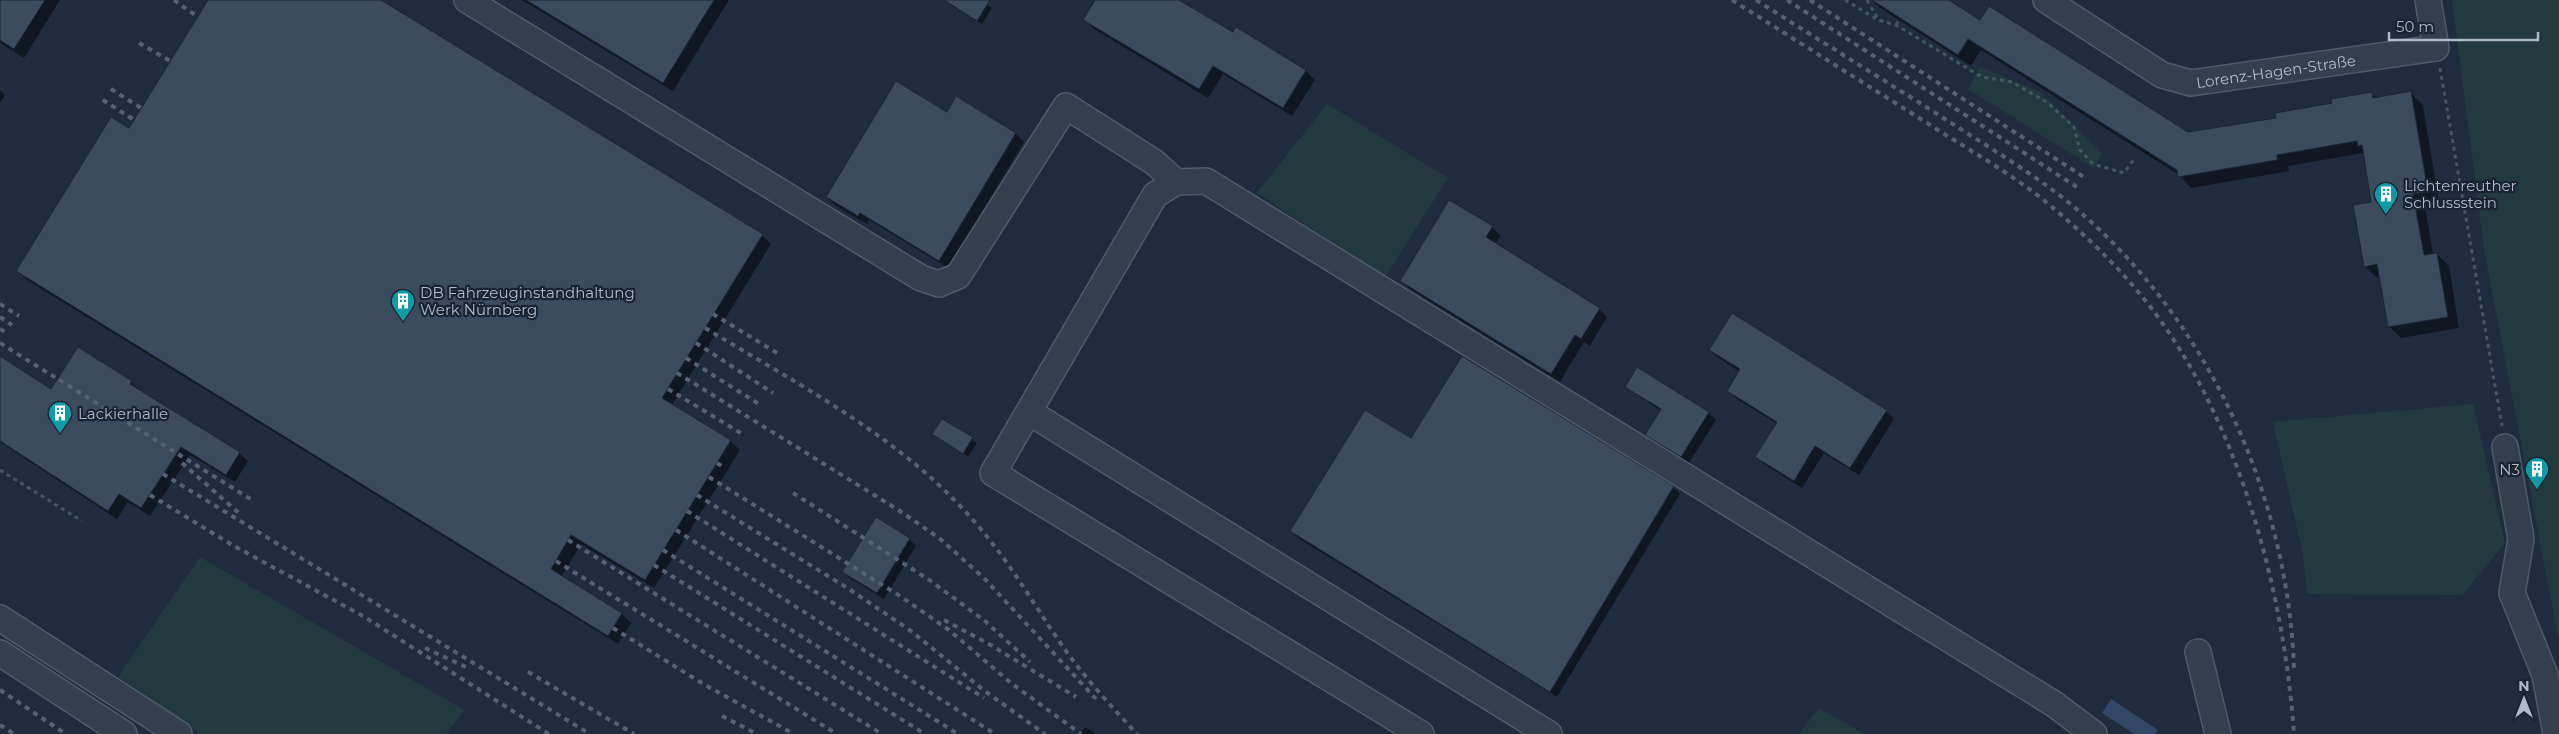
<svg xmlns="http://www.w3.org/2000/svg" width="2559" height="734" font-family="Montserrat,sans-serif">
<rect width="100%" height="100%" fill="#202c3d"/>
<g fill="#223a3e">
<path d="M2452 0H2559V642L2484 249Z"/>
<path d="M1980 67 2040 92 2102 153 2094 168 1968 89Z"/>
<path d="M1327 104 1448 178 1385 277 1257 193Z"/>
<path d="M2473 404 2505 543 2462 595 2307 594 2303 555 2273 422Z"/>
<path d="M200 557 464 710 446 734H201L118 677Z"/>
<path d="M1819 708 1865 734H1799Z"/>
</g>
<path fill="#324666" d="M2111 699 2158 730 2155 734H2134L2102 713Z"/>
<g fill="#0007">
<path d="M0 0H60L24 58 0 43Z"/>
<path d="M209 0H379L762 235 771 244 672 405 730 441 740 450 654 588 581 544 561 577 622 614 631 623 618 644 27 280 18 270 130 129Z"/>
<path d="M522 0H729L673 91Z"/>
<path d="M943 0H982L992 8 982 24Z"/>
<path d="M1097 0H1177L1233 34 1305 70 1315 80 1292 116 1223 74 1208 98 1094 29 1085 20Z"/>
<path d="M1872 0H1946L1981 22 2188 134 2277 119 2371 93 2377 99 2411 93 2423 105 2439 203 2425 206 2433 255 2437 254 2449 266 2459 328 2401 338 2389 326 2381 277 2377 278 2365 266 2373 203 2364 153 2288 166 2289 171 2191 188 2179 175 1981 50 1971 66 1880 8Z"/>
<path d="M0 90 5 95 0 103Z"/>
<path d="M956 98 1016 134 1024 142 948 268 869 220 867 224 836 206 827 197 947 113Z"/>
<path d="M1449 202 1492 227 1501 236 1495 244 1599 309 1607 317 1590 346 1584 342 1560 382 1410 289 1402 281Z"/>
<path d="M1710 350 1886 411 1894 419 1859 475 1824 453 1802 488 1765 465 1757 457 1777 424 1737 399 1728 390 1740 372 1719 358Z"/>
<path d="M0 358 52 391 131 382 140 391 239 453 248 461 235 482 190 455 150 516 128 502 117 519 0 442Z"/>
<path d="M1638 369 1709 413 1716 420 1689 463 1653 441 1646 434 1661 411 1627 387Z"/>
<path d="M942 420 977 443 968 457 934 434Z"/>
<path d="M1412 440 1673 487 1680 494 1557 697 1298 538 1292 531Z"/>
<path d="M909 539 916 546 884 599 851 579 844 572Z"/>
<path d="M1085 727 1096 734H1080Z"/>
</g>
<g fill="#3c4a5d" stroke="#1c2534">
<path d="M0 0H45L14 49 0 40Z"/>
<path d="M208 0H381L763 234 662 398 731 440 645 580 571 535 551 569 622 613 608 636 16 271 111 117 129 128Z"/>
<path d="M526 0H714L663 83Z"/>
<path d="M944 0H990L977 21Z"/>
<path d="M1095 0H1179L1233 32 1236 27 1306 70 1283 108 1213 66 1199 89 1083 20Z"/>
<path d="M1872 0H1949L1980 20 1989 6 2188 132 2276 118 2275 113 2332 103 2331 99 2372 92 2373 98 2411 91 2428 192 2413 194 2424 255 2437 253 2448 317 2388 327 2377 264 2364 267 2353 205 2371 202 2362 145 2358 146 2357 141 2277 155V160L2178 177 2177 170 1968 39 1958 55Z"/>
<path d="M896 81 947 112 956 96 1016 133 939 261 860 213 858 216 826 197Z"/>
<path d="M1449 200 1493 226 1486 237 1600 308 1581 339 1575 335 1551 374 1400 281Z"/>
<path d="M1732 313 1887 410 1850 468 1815 446 1794 481 1755 457 1777 422 1727 391 1740 369 1709 350Z"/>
<path d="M78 347 132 381 130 384 240 452 226 475 181 447 141 508 119 494 108 511 0 441V356L51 389Z"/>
<path d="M1462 356 1674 486 1550 692 1290 531 1365 410 1411 438Z"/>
<path d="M1637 367 1709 412 1681 457 1645 435 1661 409 1625 387Z"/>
<path d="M942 419 973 437 963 454 932 434Z"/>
<path d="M876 517 910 538 877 593 842 572Z"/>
</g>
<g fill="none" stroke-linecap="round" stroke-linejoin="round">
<g stroke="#505968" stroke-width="28">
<g id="minor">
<path d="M467 0 921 278 939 284 958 276 1066 106 1154 162 1176 182"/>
<path id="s1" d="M2046 0 2162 75 2191 83 2436 48 2428 0"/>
<path d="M1029 412 1549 734"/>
<path d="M2505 447 2521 539 2512 593 2545 675 2556 734"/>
<path d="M0 618 179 734"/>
<path d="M2198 652 2218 734"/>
<path d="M0 653 124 734"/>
<path d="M1421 734 993 473 1155 195 1176 182 1206 181 2054 704 2094 734"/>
</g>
</g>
<g stroke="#40575b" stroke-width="3" stroke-dasharray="4 4" stroke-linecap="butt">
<path d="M1845 0 1878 20 1896 25 1982 77 2012 82 2048 103 2074 127 2080 150 2093 164 2124 173 2134 159"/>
<path d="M1867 0 1878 19"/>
<path d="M1896 25 1900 18"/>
<path d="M2440 68 2502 426"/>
<path d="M0 470 82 521"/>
</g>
<use href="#minor" stroke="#343e4d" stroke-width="25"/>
<g stroke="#566274" stroke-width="4" stroke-dasharray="5 5" stroke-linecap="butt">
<path d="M174 0 198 17"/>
<path d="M1732 0C1797 41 1862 82 1927 123 1967 149 2009 172 2046 202 2081 231 2115 263 2144 299 2237 413 2284 589 2294 734"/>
<path d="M1756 0C1819 40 1882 79 1945 119 1988 147 2033 173 2073 206 2208 319 2288 495 2294 669"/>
<path d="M1787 0 2080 189"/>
<path d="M1810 0 2087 179"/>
<path d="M139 43 170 61"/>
<path d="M111 89 141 108"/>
<path d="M103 100 134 120"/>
<path d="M0 304 19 316"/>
<path d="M713 314 777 353"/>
<path d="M0 317 12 325"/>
<path d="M705 328C801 386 906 440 979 527 1010 563 1033 603 1059 641 1082 675 1110 705 1137 734"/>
<path d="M0 329 5 332"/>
<path d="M0 343 252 500"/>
<path d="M696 343 773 393"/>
<path d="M686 358 762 406"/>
<path d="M677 373 900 511 939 538 984 578 1096 699"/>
<path d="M668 389 744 435"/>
<path d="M182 463 240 514"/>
<path d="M717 463 725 468"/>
<path d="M163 474 590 734"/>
<path d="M709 477 900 596 949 630 1011 683 1081 734"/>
<path d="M793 493 928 579 985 621 1030 662"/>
<path d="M150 495 234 546 363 616 549 734"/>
<path d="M697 495 849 589 911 631 986 692 1045 734"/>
<path d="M687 511 984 698"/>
<path d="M676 530 995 734"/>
<path d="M568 540 882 734"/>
<path d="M663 550 958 734"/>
<path d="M556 561 837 734"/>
<path d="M654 565 925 734"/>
<path d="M944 620 989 644 1076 697"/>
<path d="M613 628 705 685 794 734"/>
<path d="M425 648 468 668"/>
<path d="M528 672 634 734"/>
<path d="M0 690 66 734"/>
<path d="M722 716 757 734"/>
<path d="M0 725 14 734"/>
</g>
</g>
<defs>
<g id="building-pin" transform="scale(1.25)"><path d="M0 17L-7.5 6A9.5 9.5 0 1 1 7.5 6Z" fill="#0f9aa8" stroke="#1a2332"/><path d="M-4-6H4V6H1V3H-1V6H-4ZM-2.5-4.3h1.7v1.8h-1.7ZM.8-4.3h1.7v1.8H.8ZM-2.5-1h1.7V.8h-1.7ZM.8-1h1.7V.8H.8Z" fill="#fff"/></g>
</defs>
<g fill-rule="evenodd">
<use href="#building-pin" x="2386" y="194"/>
<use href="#building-pin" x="403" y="301"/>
<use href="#building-pin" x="60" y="413"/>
<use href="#building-pin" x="2537" y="469"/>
</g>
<g text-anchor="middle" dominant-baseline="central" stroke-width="4.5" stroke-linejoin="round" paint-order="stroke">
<g font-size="15" fill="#b0b9c9" stroke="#1a2332">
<text stroke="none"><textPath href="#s1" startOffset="254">Lorenz-Hagen-Straße</textPath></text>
</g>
<g font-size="15" fill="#b0b9c9" stroke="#1a2332" text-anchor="start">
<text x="2404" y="185">Lichtenreuther<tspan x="2404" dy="17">Schlussstein</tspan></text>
<text x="420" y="292">DB Fahrzeuginstandhaltung<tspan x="420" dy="17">Werk Nürnberg</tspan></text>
<text x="78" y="413">Lackierhalle</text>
<text x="2520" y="469" text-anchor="end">N3</text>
</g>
</g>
<g transform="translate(2524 699)" stroke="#1a2332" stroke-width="4" paint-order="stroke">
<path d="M0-4L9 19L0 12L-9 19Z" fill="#b0b9c9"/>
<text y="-8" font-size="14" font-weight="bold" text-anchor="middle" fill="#b0b9c9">N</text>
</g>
<path d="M2389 32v8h149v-8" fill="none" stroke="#b0b9c9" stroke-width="2.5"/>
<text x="2396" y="32" font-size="15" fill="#b0b9c9" stroke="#1a2332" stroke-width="4" paint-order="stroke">50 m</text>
</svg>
